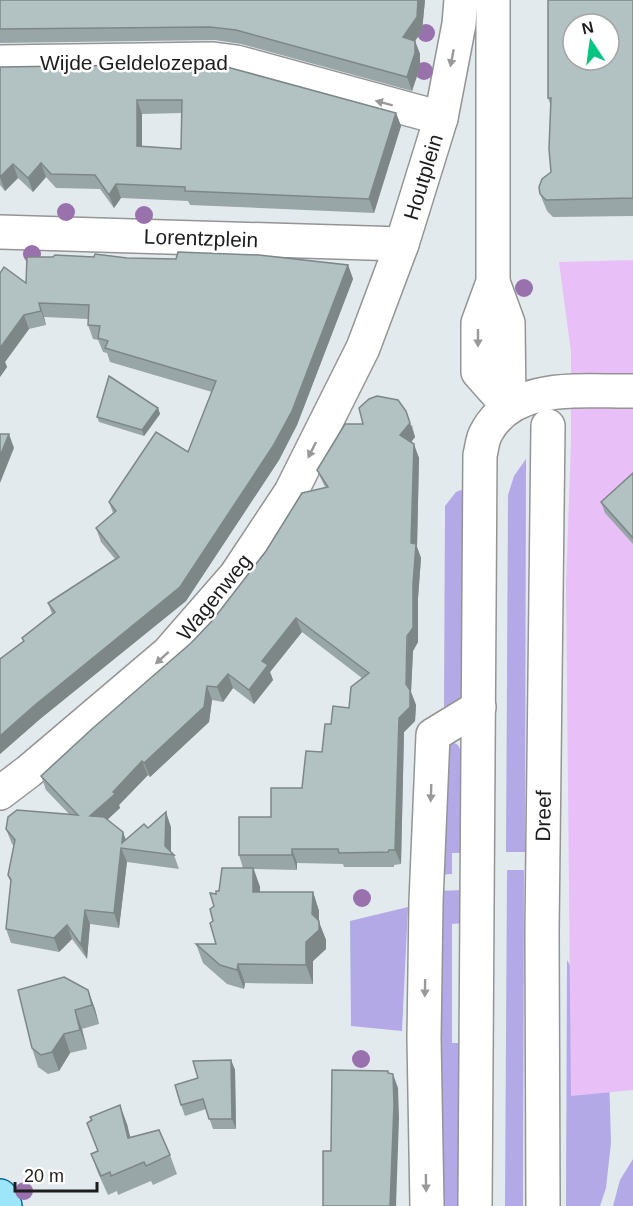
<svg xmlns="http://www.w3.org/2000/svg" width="633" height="1206" font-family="Helvetica,sans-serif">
<rect width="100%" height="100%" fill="#e3eaee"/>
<g fill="#b3a9e7">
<path d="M526 459 525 852H506L508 495 514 476Z"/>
<path d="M461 490 463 492 465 522 464 686 461 699 446 709 444 706 445 506 456 492Z"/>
<path d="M454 743 458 745 462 753 465 853H452V874L436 875 442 751 450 744Z"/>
<path d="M507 870H524L523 1206H505Z"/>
<path d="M464 890V923L452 924V1043H463V1206H434L436 891Z"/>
<path d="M408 907 402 1031 351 1026 350 921Z"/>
<path d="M567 960 587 996 609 1073 611 1143 606 1188 600 1206H566Z"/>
<path d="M633 1159V1206H613L620 1180Z"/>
</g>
<path fill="#e8c0f7" d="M633 260V1090L571 1096 566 583 571 443V352L559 262Z"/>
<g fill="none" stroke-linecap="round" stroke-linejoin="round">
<g stroke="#949494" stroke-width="36">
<g id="minor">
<path d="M493 0V282L478 323V372L509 407"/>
<path d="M0 62 213 59 236 62 441 118"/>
<path d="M0 232 402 244"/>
<path d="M493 282 508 323 509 407"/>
<path d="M0 793 29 771 168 653 236 575 291 492 363 348 402 244 441 118 459 24 461 0"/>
<path d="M427 1206 424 1038 426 902 433 735 479 707"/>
<path d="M475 1206 480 455C482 448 482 440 486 433 513 381 584 392 633 391"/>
<path d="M543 1206 542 931 548 426"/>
</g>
</g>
<g stroke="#046491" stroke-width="36">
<path id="major" d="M0 1196 5 1206"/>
</g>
<use href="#minor" stroke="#fff" stroke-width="33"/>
<use href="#major" stroke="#9de5f9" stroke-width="33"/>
</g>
<g fill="#9871ad">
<circle cx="426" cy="33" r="9"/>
<circle cx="424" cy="71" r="9"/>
<circle cx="66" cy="212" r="9"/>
<circle cx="144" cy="215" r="9"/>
<circle cx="32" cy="254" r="9"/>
<circle cx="524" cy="288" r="9"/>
<circle cx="362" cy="898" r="9"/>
<circle cx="361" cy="1059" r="9"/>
<circle cx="24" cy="1191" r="9"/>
</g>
<g fill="#99a6a7" fill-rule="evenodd">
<path d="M0 0H425L422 31 415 41 420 54V67L412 91 241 44 215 40 0 43Z"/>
<path d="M633 0V216L553 217 547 211 540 194 551 172V106L548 98Z"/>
<path d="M0 67 396 113 401 126 374 213 190 205 188 201 121 198 114 208 100 189 56 188 46 177 33 192 18 178 5 191 0 185ZM182 113 181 149 142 146V114Z"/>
<path d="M127 258 348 265 353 279 297 425 279 460 186 601 40 719 0 754V659L24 641 52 614 48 603 115 559 101 542 96 528 113 513 109 502 188 452 212 392 110 362 107 353 103 352 98 340 93 339 88 325V319L44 317 46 325 29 329 5 362 7 367 0 377 26 283Z"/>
<path d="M158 408 160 414 144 436 99 422 97 417Z"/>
<path d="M412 425 415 437 411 442 419 458 417 547 421 558 418 598V642L413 651 411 692 416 705 415 721 404 732 401 864 394 865V867H344L343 864 297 863V870L254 869 260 887V892H313L319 911V922L326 940V949L313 961V984L245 983 244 989 227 984 203 963 196 944H216L213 921 214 906 216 894 243 868 239 855 271 817 302 788 322 752 331 724 349 708 362 678 302 632 270 672 273 680 254 704 233 688 223 702 212 700 209 722 150 777 148 775 119 805 120 808 107 820 123 832 126 840 148 828 171 827V852L174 855 179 869 127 862 119 928 90 924 87 959 72 939 59 952 11 943 6 929 11 883 8 875 14 846 12 844 6 829 70 815 46 790 41 776 191 643 212 621 325 487 317 470Z"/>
<path d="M633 473V544L605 513 601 502Z"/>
<path d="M88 990 95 1009 99 1024 82 1029 87 1049 70 1053 59 1071 48 1074 38 1067 32 1048Z"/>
<path d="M231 1060 235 1070 236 1129H213L206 1109 185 1116 181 1105 198 1078Z"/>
<path d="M87 1123 127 1124 130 1137 170 1155 177 1174 153 1185 151 1181 118 1195 117 1191 108 1195 98 1173 91 1154 98 1151Z"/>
</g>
<g fill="#7d8788">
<path d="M418 0H425L422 31 415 41 420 54V67L412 91 407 77 403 37Z"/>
<path d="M137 100 142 114V160L137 146Z"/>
<path d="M396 113 401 126 374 213 369 199Z"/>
<path d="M41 163 46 177 33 192 28 178Z"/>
<path d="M13 164 18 178 5 191 0 177Z"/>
<path d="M116 184 121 198 114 208 109 195Z"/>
<path d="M348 265 353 279 297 425 279 460 186 601 40 719 0 754V736Z"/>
<path d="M39 303 44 317 46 325 41 311Z"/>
<path d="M24 315 29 329 5 362 7 367 0 377V348Z"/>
<path d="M158 408 160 414 144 436 142 430Z"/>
<path d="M406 411 415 437 405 450 400 435Z"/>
<path d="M9 434 14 448 0 483V456Z"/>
<path d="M414 444 419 458 417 547 421 558 418 598V642L413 651 411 692 416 705 415 721 404 732 401 864 395 850 399 718 406 684 411 543Z"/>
<path d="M296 618 302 632 270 672 273 680 254 704 249 690 262 661Z"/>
<path d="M228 674 233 688 223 702 217 687Z"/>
<path d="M207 686 212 700 209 722 150 777 144 763Z"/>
<path d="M142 761 148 775 119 805 120 808 95 831 90 816Z"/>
<path d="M166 812 171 827V855L165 846Z"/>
<path d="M123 832 128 847 122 843Z"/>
<path d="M121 848 127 862 119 928 114 913Z"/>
<path d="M292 849 297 863V870L292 855Z"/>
<path d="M253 868 260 887V911L253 892Z"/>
<path d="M313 892 319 911V922L326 940V949L313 961V984L306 965V942Z"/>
<path d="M85 910 90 924 87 959 81 945Z"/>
<path d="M67 925 72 939 59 952 54 938Z"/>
<path d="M238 964 245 983 244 989 237 970Z"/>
<path d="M88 990 95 1009 99 1024 92 1005Z"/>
<path d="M75 1010 82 1029 87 1049 80 1030Z"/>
<path d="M64 1034 70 1053 59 1071 52 1052Z"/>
<path d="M231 1060 235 1070 236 1129 232 1119Z"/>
<path d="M393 1074 398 1088 399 1118 396 1206H390Z"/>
<path d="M120 1105 127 1124 135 1157 128 1138Z"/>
</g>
<g fill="#b2c1c2" stroke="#7d8788" stroke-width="1.5" fill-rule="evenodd">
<path d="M0 0H418L417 17 403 37 415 41V53L407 77 236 30 210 27 0 29Z"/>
<path d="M548 0H633V198L546 200 540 194 539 187 542 179 551 172 549 149 551 98H548ZM573 24H609V60H573Z"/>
<path d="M207 64 227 67 396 113 369 199 185 191V187L116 184 109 195 95 175 51 174 41 163 28 178 13 164 0 177V67ZM137 100H182L181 149 137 146Z"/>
<path d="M178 252 259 255 348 265 292 411 273 446 180 587 35 705 0 736V659L24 641 22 638 55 612 48 603 119 557 96 528 116 511 109 502 156 432 188 452 216 381 105 348 108 341 98 338 100 326 88 325 89 305 39 303 41 311 24 315 0 348V273L4 267 26 283 27 257H53L55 255 94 257 95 254 127 258 176 259Z"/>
<path d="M109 376 158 408 142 430 97 417Z"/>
<path d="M377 396 398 400 406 411 410 423 400 435 414 444 411 543 416 544 413 584V628L407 636 406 684 410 690V707L399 718 395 850H389L388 852 339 853 338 849H292V855H239V817H271V788H302L306 751 322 752 325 724H331L333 706 349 708 351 687 369 673 296 618 262 661 268 665 249 690 228 674 217 687 207 686 204 707 144 763 142 761 113 792 115 794 90 816 104 817 123 832 122 843 144 824 148 828 166 812 165 846 174 855 121 848 114 913 85 910 81 945 67 925 54 938 6 929 11 880 8 875 15 840 6 829 8 817 17 810 78 815 41 776 93 728 191 643 212 621 266 551 302 493 328 487 317 470 345 424H363L359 408 369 399Z"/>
<path d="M0 434H9L0 456Z"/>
<path d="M633 473V538L601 502Z"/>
<path d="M222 868H253V892H313L312 914 319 921V930L306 942V965L238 964 237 970 220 965 196 944H216L210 923 213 921 210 909 214 906 210 893 216 894V891H219Z"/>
<path d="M64 977 88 990 92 1005 75 1010 80 1030 64 1034 52 1052 41 1055 32 1048 18 990Z"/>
<path d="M231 1060 232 1119H209L203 1099 181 1105 175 1085 198 1078 193 1061Z"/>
<path d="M332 1070 388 1071V1073L393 1074 394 1105 390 1206H323V1151H331Z"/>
<path d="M120 1105 128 1138 159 1130 170 1155 146 1166 144 1162 111 1176 110 1172 101 1176 91 1154 98 1151 87 1123 92 1120 90 1117Z"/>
</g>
<defs><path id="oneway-solid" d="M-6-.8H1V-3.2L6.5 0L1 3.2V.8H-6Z" transform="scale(1.5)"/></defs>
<g fill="#999">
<use href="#oneway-solid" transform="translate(452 58) rotate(101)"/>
<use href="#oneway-solid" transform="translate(384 103) rotate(-165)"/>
<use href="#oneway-solid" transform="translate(478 338) rotate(90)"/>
<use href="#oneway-solid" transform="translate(312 450) rotate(117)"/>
<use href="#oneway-solid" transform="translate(162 658) rotate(138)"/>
<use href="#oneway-solid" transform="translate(431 793) rotate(92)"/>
<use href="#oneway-solid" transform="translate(425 988) rotate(91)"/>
<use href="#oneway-solid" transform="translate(426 1183) rotate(89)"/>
</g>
<g text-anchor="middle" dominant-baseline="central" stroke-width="5" stroke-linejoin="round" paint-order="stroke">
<g font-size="21" fill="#1d1d1d" stroke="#fff">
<text x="134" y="62">Wijde Geldelozepad</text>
<text transform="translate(423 177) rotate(-73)">Houtplein</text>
<text transform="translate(201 238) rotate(2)">Lorentzplein</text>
<text transform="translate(214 597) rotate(-51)">Wagenweg</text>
<text transform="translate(543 816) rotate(-89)">Dreef</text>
</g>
</g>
<g transform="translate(591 42) rotate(347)"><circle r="28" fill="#ffffff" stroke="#a5a5a5" stroke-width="1.5"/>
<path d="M0-4.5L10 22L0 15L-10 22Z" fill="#06c481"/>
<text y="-9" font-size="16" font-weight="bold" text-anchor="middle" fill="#1d1d1d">N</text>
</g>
<path d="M15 1182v9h82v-9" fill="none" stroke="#1d1d1d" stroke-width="3"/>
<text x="24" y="1182" font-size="18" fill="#1d1d1d" stroke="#ffffff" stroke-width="4.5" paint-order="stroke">20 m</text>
</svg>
